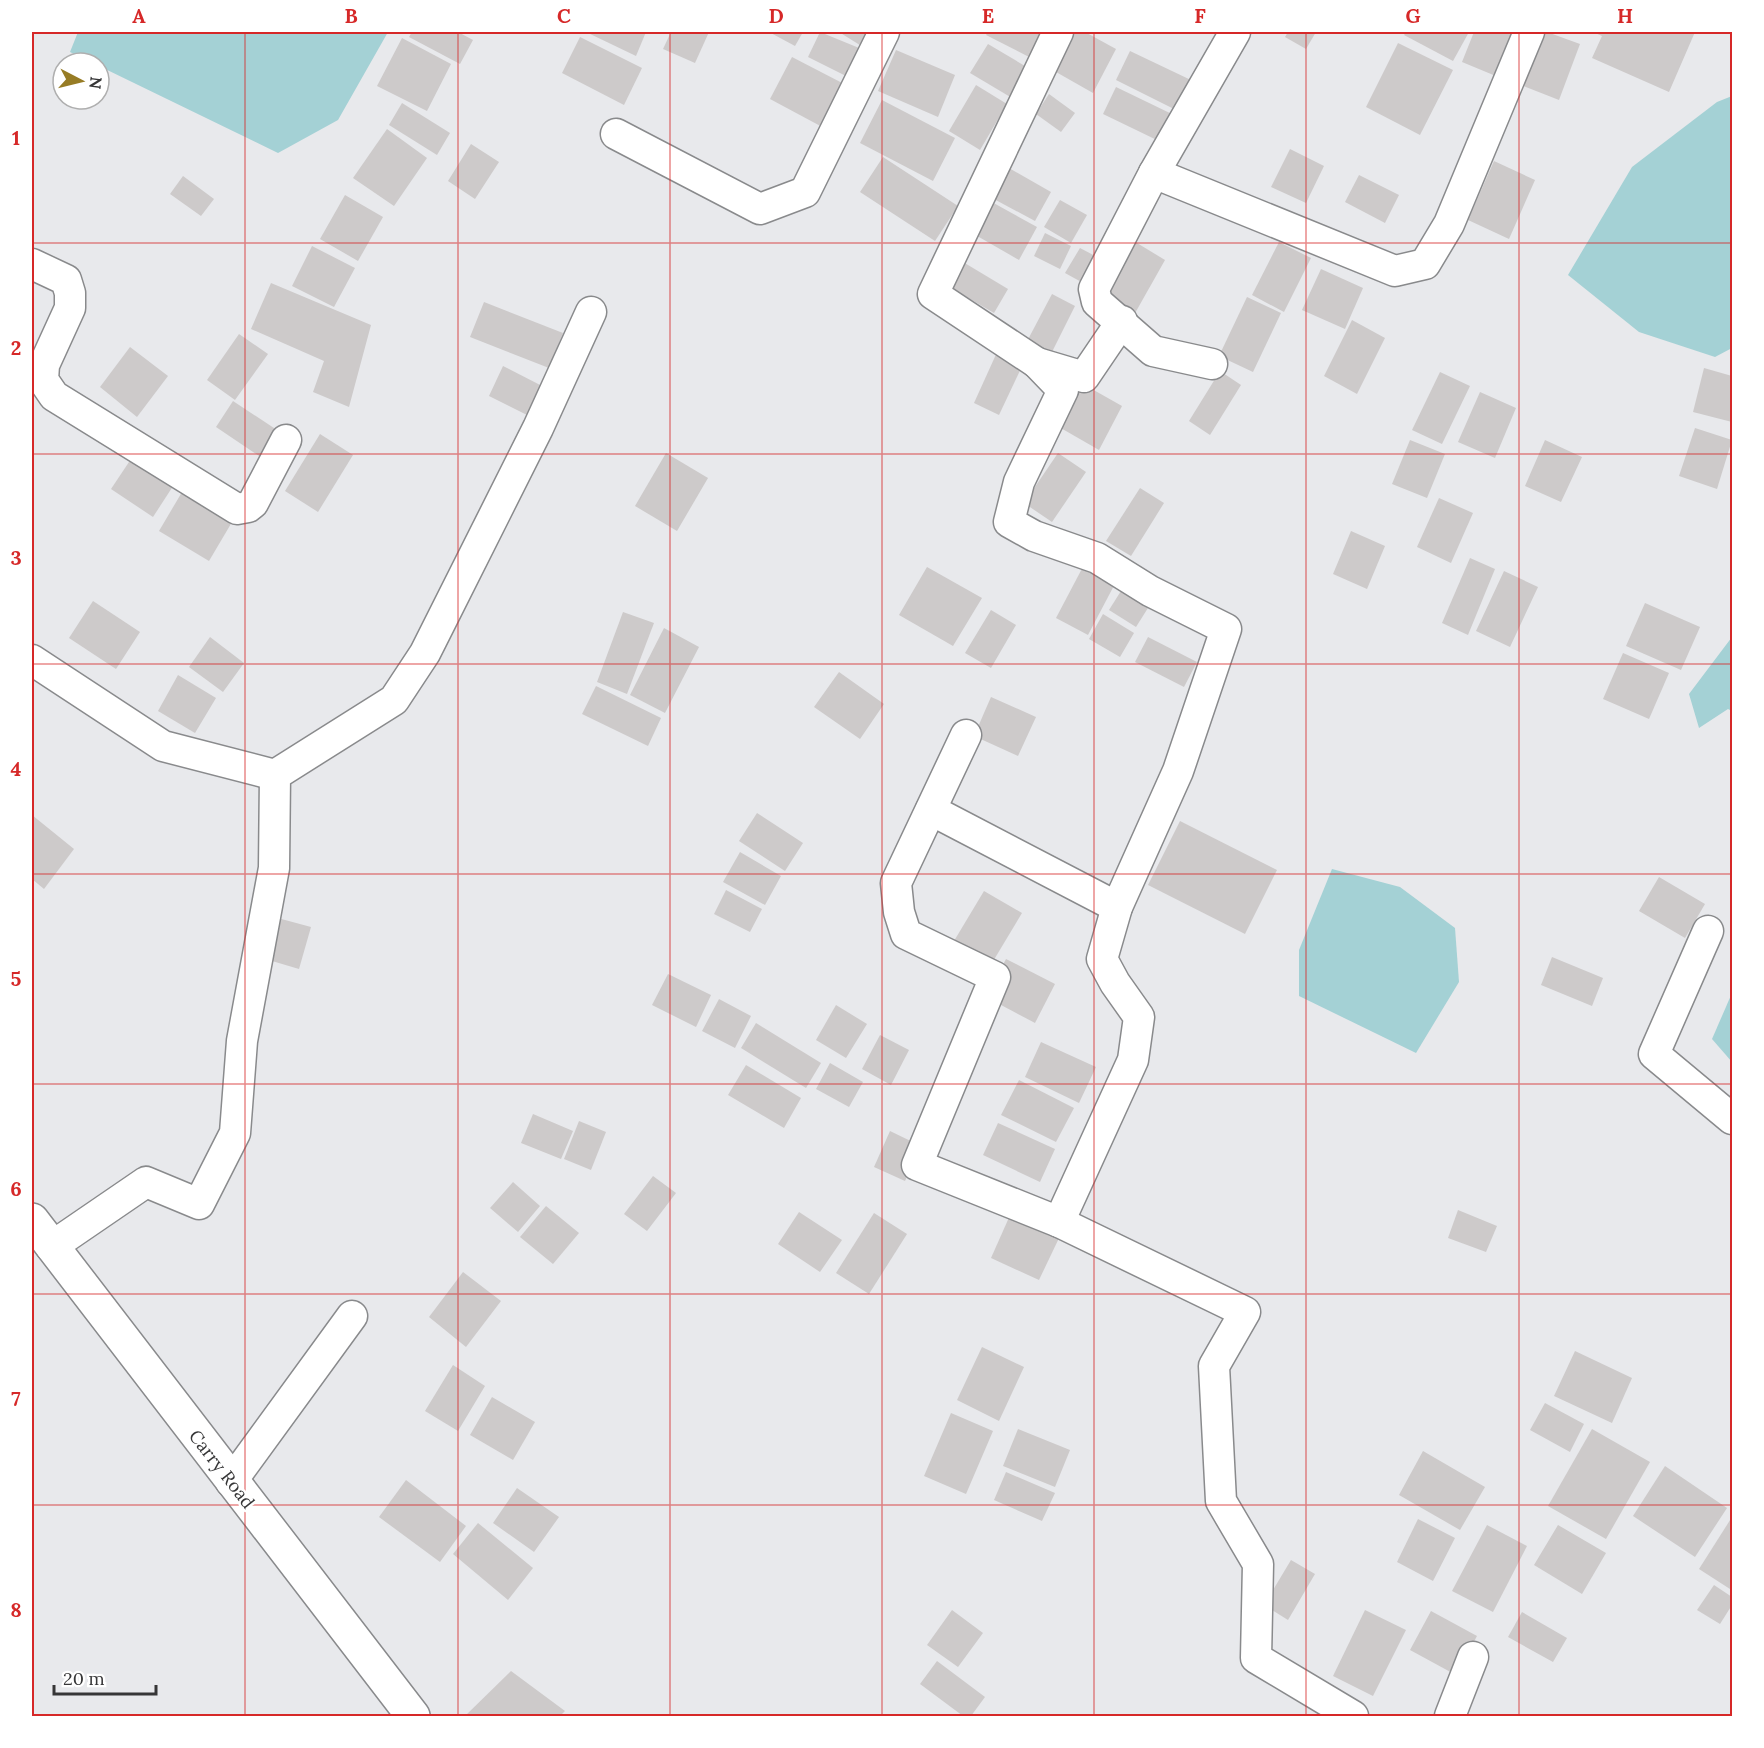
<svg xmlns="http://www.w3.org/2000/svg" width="1764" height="1748" font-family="Lora,serif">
<rect width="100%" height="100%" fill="#e8e9ec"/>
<g fill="#a4d1d5">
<path d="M78 32H388L338 120 278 153 99 66V63H92L70 52Z"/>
<path d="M1732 96V348L1715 357 1639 332 1568 275 1632 167 1717 102Z"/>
<path d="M1732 637V711L1728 709 1699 728 1689 694Z"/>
<path d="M1332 869 1400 887 1455 928 1459 982 1416 1053 1299 996V950Z"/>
<path d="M1732 993V1062L1712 1039Z"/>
</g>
<g fill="#cdcaca">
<path d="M412 32H458L473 40 460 64 409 37Z"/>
<path d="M586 32H646L636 56Z"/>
<path d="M671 32H709L695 63 663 49Z"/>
<path d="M769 32H803L795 46Z"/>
<path d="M820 32 864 50 850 78 808 57Z"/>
<path d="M839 32H873L863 47Z"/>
<path d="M988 32H1045L1031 58 986 35Z"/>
<path d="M1069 32H1085L1116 49 1093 93 1049 68Z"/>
<path d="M1288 32H1316L1306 49 1285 37Z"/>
<path d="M1406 32H1469L1453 61 1404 35Z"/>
<path d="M1474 32H1521L1503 79 1462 62Z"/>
<path d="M1537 32H1547L1580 44 1559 100 1518 84Z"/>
<path d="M1593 32H1695L1669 92 1592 58 1602 36Z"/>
<path d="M580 37 642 68 624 105 562 73Z"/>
<path d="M402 38 451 64 427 111 377 86Z"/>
<path d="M1398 43 1453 70 1420 135 1366 107Z"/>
<path d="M988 44 1030 69 1012 98 970 73Z"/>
<path d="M896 50 955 75 938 117 878 91Z"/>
<path d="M1130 51 1193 81 1178 111 1116 80Z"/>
<path d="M792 57 848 86 826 129 770 99Z"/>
<path d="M976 85 1007 104 980 150 949 131Z"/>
<path d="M1116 87 1176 116 1163 143 1103 114Z"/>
<path d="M1049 94 1075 113 1061 132 1036 114Z"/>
<path d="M882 100 955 138 933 181 860 143Z"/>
<path d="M402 103 450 133 437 155 389 125Z"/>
<path d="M387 129 427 158 394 206 353 178Z"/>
<path d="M471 144 499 162 475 199 448 181Z"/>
<path d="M1290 149 1324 166 1306 203 1271 187Z"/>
<path d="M883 157 958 206 935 241 860 192Z"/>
<path d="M1494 161 1535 180 1509 239 1468 220Z"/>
<path d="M1009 168 1051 192 1035 221 992 198Z"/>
<path d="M1359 175 1399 195 1385 223 1345 202Z"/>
<path d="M183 176 214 199 201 216 170 194Z"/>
<path d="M345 195 383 217 358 261 320 239Z"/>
<path d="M1060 200 1087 215 1071 243 1044 227Z"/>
<path d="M990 201 1037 227 1019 260 972 233Z"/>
<path d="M1045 233 1071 246 1060 269 1034 256Z"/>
<path d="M1132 240 1165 260 1134 315 1100 295Z"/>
<path d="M1279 242 1311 258 1284 312 1252 295Z"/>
<path d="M312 246 355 268 334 307 292 286Z"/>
<path d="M1080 248 1099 258 1085 284 1065 273Z"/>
<path d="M963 262 1008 289 994 313 948 286Z"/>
<path d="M1321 269 1363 288 1345 329 1302 310Z"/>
<path d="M271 283 371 325 349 407 313 392 324 361 251 329Z"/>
<path d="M1052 294 1075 306 1048 360 1024 347Z"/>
<path d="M1247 297 1281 313 1253 372 1219 356Z"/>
<path d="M484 302 563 333 549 368 470 337Z"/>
<path d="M1352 320 1385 338 1357 394 1324 376Z"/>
<path d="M239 334 268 354 235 400 207 380Z"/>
<path d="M130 347 168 376 137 417 100 387Z"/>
<path d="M998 350 1024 362 999 415 974 403Z"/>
<path d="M503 366 546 388 531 417 489 396Z"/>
<path d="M1704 368 1732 376V422L1693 412Z"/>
<path d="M1220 371 1241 385 1210 435 1189 421Z"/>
<path d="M1440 372 1470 386 1442 444 1412 430Z"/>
<path d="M1083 384 1122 406 1099 450 1059 427Z"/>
<path d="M1480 392 1516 408 1495 458 1458 442Z"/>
<path d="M233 401 280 432 262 458 216 427Z"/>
<path d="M1695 428 1732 440 1717 489 1679 476Z"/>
<path d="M320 434 353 455 318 512 285 491Z"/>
<path d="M1410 440 1445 454 1427 498 1392 484Z"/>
<path d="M1545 440 1582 457 1561 502 1525 486Z"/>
<path d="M135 453 177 480 153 517 111 489Z"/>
<path d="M666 453 708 478 677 531 635 506Z"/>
<path d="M1058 453 1086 472 1052 522 1024 503Z"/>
<path d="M185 487 235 517 209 561 159 531Z"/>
<path d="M1140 488 1164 503 1131 556 1106 541Z"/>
<path d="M1439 498 1473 513 1451 563 1417 547Z"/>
<path d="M1351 531 1385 546 1367 589 1333 574Z"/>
<path d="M1470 558 1495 569 1468 635 1442 623Z"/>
<path d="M1086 561 1118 578 1088 635 1056 618Z"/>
<path d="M927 567 982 598 953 646 899 615Z"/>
<path d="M1504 571 1538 587 1510 647 1476 631Z"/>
<path d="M1126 583 1153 600 1136 627 1109 610Z"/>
<path d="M93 601 140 632 116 669 69 638Z"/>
<path d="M1645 603 1700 627 1681 670 1626 646Z"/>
<path d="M991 610 1016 625 991 668 965 653Z"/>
<path d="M623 612 654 623 627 694 597 682Z"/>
<path d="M1103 614 1134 633 1120 657 1089 639Z"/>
<path d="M664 628 699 647 665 713 630 695Z"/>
<path d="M210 637 244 663 223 692 189 667Z"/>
<path d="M1148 637 1197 662 1184 687 1135 662Z"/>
<path d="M1623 653 1669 673 1649 719 1603 699Z"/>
<path d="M839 672 884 704 860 739 814 707Z"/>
<path d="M178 675 216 698 195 733 158 711Z"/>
<path d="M596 686 661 718 648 746 582 714Z"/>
<path d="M991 697 1036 717 1018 756 974 736Z"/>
<path d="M757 813 803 843 785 871 739 841Z"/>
<path d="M32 815 74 849 44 889 32 879Z"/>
<path d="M1180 821 1277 870 1245 934 1148 885Z"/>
<path d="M740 852 781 876 765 905 723 882Z"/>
<path d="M1659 877 1705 904 1685 938 1639 911Z"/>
<path d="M726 890 762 909 750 932 714 914Z"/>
<path d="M984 891 1022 913 992 963 954 941Z"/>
<path d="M274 917 311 927 299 969 262 958Z"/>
<path d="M1552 957 1603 978 1592 1006 1541 985Z"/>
<path d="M1006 959 1055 984 1035 1023 986 997Z"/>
<path d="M668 974 711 995 696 1027 652 1005Z"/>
<path d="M719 999 751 1016 735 1048 702 1031Z"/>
<path d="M836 1005 867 1024 846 1058 816 1040Z"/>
<path d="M756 1023 821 1063 806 1088 741 1048Z"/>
<path d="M880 1035 909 1050 891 1085 862 1069Z"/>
<path d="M1041 1042 1096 1067 1079 1103 1025 1077Z"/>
<path d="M830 1063 863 1082 849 1107 816 1089Z"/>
<path d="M746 1065 801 1098 784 1128 728 1095Z"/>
<path d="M1019 1080 1074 1108 1056 1142 1001 1115Z"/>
<path d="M533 1114 573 1131 561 1159 521 1143Z"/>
<path d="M579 1121 606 1132 591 1170 564 1159Z"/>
<path d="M998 1123 1055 1149 1040 1182 983 1155Z"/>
<path d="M890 1131 921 1146 905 1181 874 1167Z"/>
<path d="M653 1176 676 1193 647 1231 624 1214Z"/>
<path d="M513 1182 540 1206 518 1232 490 1208Z"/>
<path d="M546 1206 579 1233 553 1264 520 1237Z"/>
<path d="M1458 1210 1497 1226 1486 1252 1448 1238Z"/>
<path d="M799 1212 842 1240 820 1272 778 1244Z"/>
<path d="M874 1213 907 1234 869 1294 836 1273Z"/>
<path d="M1011 1213 1060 1236 1039 1280 991 1258Z"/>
<path d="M463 1272 501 1301 466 1347 429 1317Z"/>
<path d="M982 1347 1024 1367 999 1421 957 1400Z"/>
<path d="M1575 1351 1632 1378 1612 1423 1554 1396Z"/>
<path d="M453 1365 485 1386 458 1431 425 1411Z"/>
<path d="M492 1397 535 1422 513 1460 470 1435Z"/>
<path d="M1545 1403 1584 1424 1570 1452 1530 1430Z"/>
<path d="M951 1413 993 1431 966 1494 924 1476Z"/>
<path d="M1018 1429 1070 1450 1055 1487 1003 1466Z"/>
<path d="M1592 1429 1650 1462 1606 1539 1548 1506Z"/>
<path d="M1423 1451 1485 1487 1460 1530 1399 1495Z"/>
<path d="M1665 1466 1727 1508 1695 1557 1633 1516Z"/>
<path d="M1006 1472 1055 1493 1042 1521 994 1500Z"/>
<path d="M406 1480 466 1526 440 1562 379 1517Z"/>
<path d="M517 1488 559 1517 534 1552 493 1523Z"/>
<path d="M1732 1517V1586L1730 1589 1699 1569Z"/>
<path d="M1418 1519 1455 1538 1433 1581 1397 1562Z"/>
<path d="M478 1523 533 1568 508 1600 453 1554Z"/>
<path d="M1487 1525 1527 1546 1493 1612 1452 1591Z"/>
<path d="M1558 1525 1606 1553 1582 1594 1534 1565Z"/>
<path d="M1291 1560 1315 1574 1288 1620 1264 1605Z"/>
<path d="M1714 1585 1732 1597V1605L1720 1624 1697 1610Z"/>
<path d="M952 1610 983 1633 958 1667 927 1645Z"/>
<path d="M1365 1610 1406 1630 1373 1696 1333 1676Z"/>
<path d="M1431 1611 1477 1636 1456 1675 1410 1650Z"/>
<path d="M1522 1612 1567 1638 1553 1662 1508 1637Z"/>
<path d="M937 1661 985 1697 971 1716H963L920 1684Z"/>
<path d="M511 1671 565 1711 560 1716H465Z"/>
</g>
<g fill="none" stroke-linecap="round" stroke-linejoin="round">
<g stroke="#898a8c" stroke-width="33">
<g id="street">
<path d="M616 134 760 209 805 192 884 32"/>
<path d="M1154 173 1395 271 1425 264 1449 224 1529 32"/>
<path d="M32 264 66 280 70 293V308L44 365 43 380 54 396 237 509 248 507 253 503 286 440"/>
<path d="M1037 363 933 294 1058 32"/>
<path d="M1212 364 1153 351 1097 302 1094 289 1154 173 1235 32"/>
<path d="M32 660 163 746 275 775"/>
<path d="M966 735 896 883 899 912 906 934 995 977 917 1165 1059 1222 1245 1312 1214 1366 1221 1501 1258 1564 1256 1658 1353 1716"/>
<path d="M931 810 1117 907"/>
<path d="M1708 931 1654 1054 1732 1119"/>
<path d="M1059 1222 1133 1060 1139 1017 1115 983 1102 959 1117 907 1178 771 1226 629 1150 591 1097 558 1034 536 1009 522 1019 482 1063 390 1037 363 1084 377 1122 321"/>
<path d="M51 1247 146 1182 199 1204 235 1133 242 1041 274 868 275 775 394 700 425 653 538 428 591 312"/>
<path d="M231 1482 352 1316"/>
<path d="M1450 1716 1473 1657"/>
</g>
</g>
<g stroke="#898a8c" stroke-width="36">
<path id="secondary" d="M32 1220 413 1716"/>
</g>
<use href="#street" stroke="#fff" stroke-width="30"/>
<use href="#secondary" stroke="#fff" stroke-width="33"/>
</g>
<path fill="none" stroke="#d62828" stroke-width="1.5" stroke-opacity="0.55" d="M245 32V1716M458 32V1716M670 32V1716M882 32V1716M1094 32V1716M1306 32V1716M1519 32V1716M32 243H1732M32 454H1732M32 664H1732M32 874H1732M32 1084H1732M32 1294H1732M32 1505H1732"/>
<g text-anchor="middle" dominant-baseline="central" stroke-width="5" stroke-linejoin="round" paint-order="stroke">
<g font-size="18" fill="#363637" stroke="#fff">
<text transform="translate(222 1469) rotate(52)">Carry Road</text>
</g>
</g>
<rect width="1764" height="1748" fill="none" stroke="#ffffff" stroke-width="66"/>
<g transform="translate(81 81) rotate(97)"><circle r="28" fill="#ffffff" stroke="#afafaf" stroke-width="1.5"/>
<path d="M0-4.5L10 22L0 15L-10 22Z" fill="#977c25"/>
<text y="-9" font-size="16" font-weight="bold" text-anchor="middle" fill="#363637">N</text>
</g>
<path d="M54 1685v9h102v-9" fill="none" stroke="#363637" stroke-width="3"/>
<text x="63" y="1685" font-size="18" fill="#363637" stroke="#ffffff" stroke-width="4.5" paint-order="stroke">20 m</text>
<rect x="33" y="33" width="1698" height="1682" fill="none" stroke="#d62828" stroke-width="2"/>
<g font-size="20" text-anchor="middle" font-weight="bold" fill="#d62828">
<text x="139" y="23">A</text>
<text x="351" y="23">B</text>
<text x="564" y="23">C</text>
<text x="776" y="23">D</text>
<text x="988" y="23">E</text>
<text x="1200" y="23">F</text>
<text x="1413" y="23">G</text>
<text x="1625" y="23">H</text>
<text x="16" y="145">1</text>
<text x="16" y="355">2</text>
<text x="16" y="565">3</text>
<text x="16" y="776">4</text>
<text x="16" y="986">5</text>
<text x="16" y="1196">6</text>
<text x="16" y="1406">7</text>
<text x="16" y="1617">8</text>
</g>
</svg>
